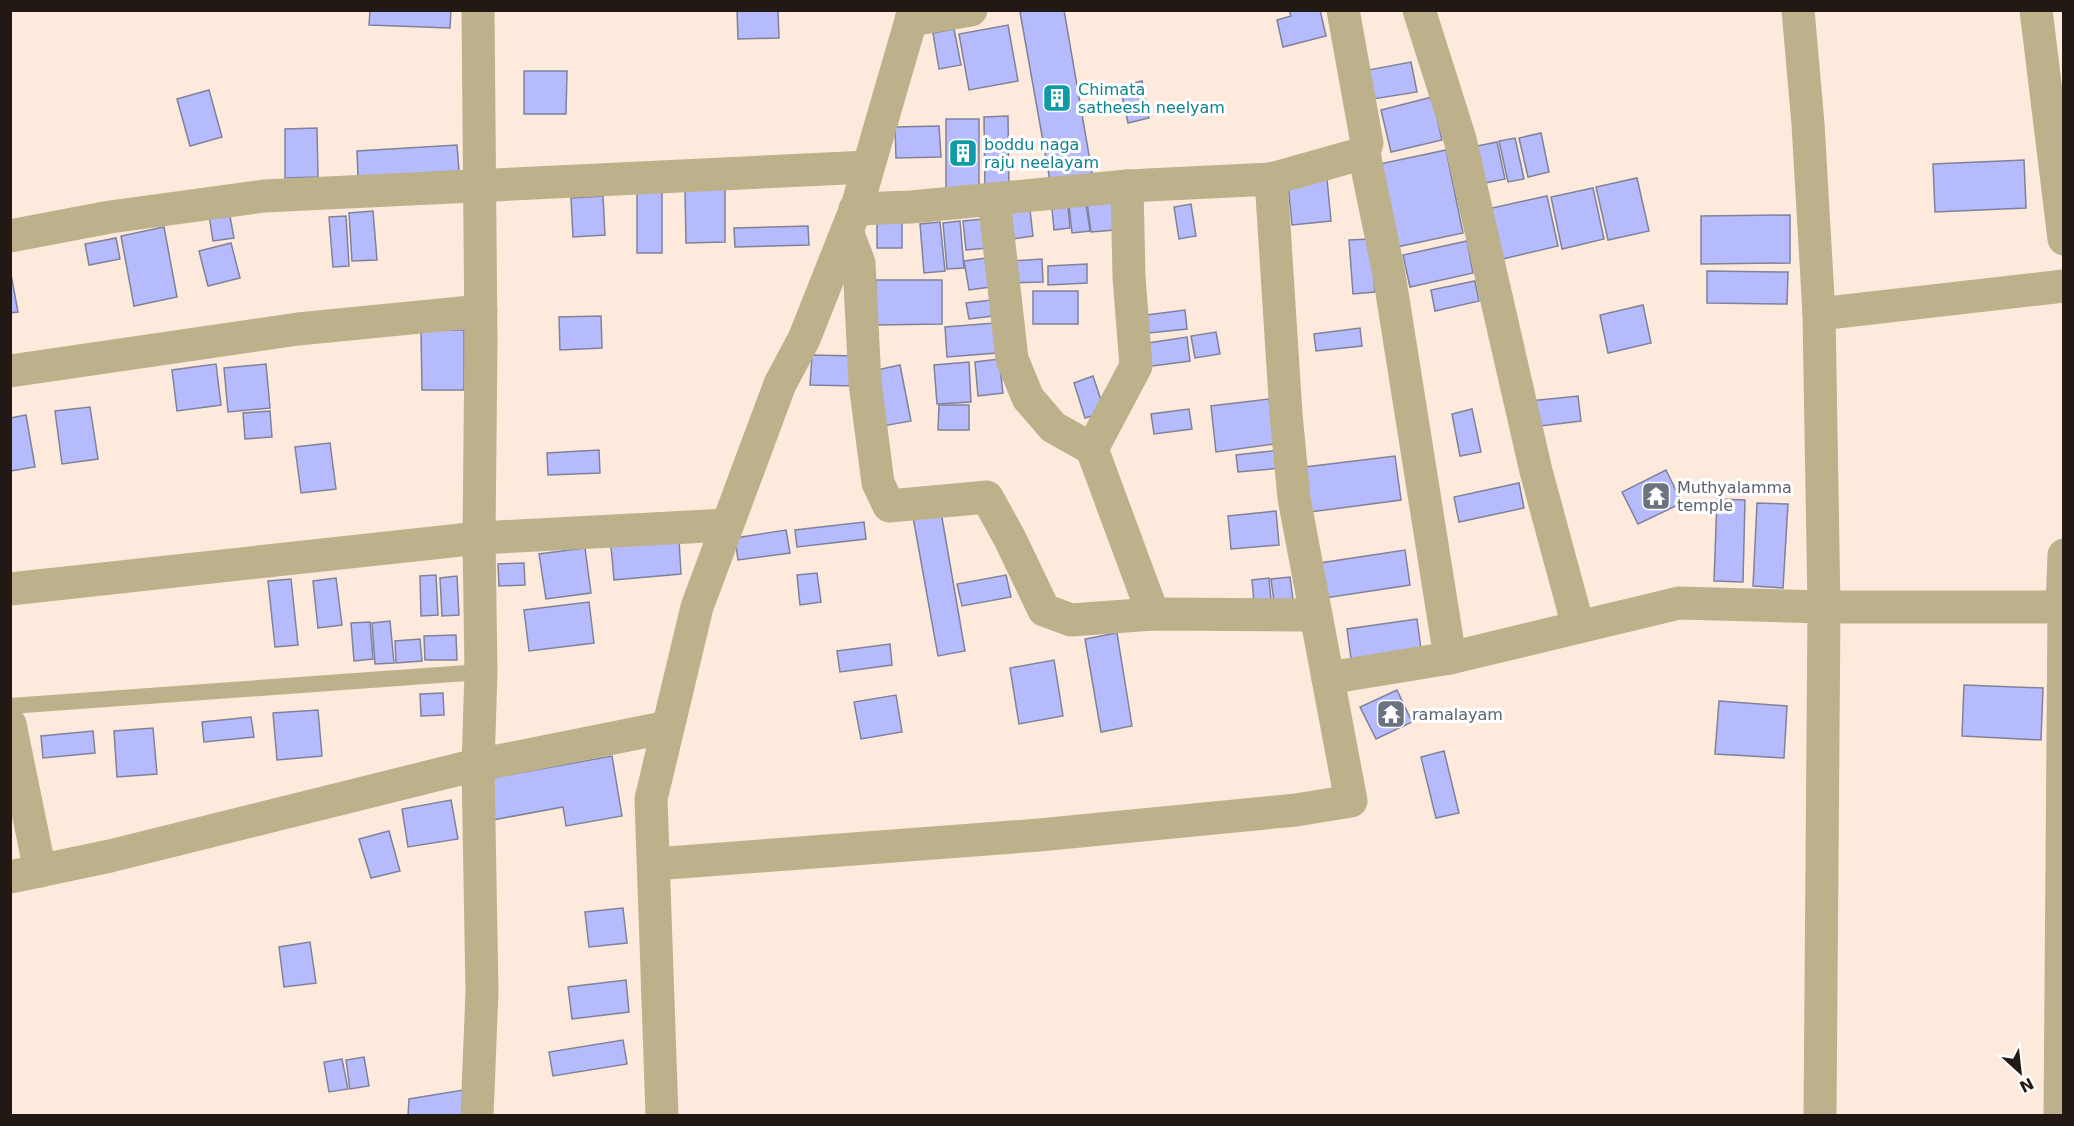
<svg xmlns="http://www.w3.org/2000/svg" width="2074" height="1126" font-family="'DejaVu Sans',sans-serif">
<rect width="100%" height="100%" fill="#feeadc"/>
<g fill="#b6bbfd" stroke="#7f8299" stroke-width="1.5">
<path d="M370 10H451L450 28 369 25Z"/>
<path d="M737 10H778L779 38 738 39Z"/>
<path d="M1025 10H1064L1094 184 1052 192 1020 12Z"/>
<path d="M1289 10H1320L1326 36 1283 47 1277 20 1291 16Z"/>
<path d="M1008 25 1018 81 969 90 959 34Z"/>
<path d="M954 29 961 65 939 69 933 33Z"/>
<path d="M1411 62 1417 92 1373 99 1368 70Z"/>
<path d="M524 71H567L566 114H524Z"/>
<path d="M1142 81 1149 118 1128 123 1120 86Z"/>
<path d="M209 90 222 137 190 146 177 99Z"/>
<path d="M1432 97 1442 140 1391 152 1381 110Z"/>
<path d="M1008 116 1009 189 985 190 984 117Z"/>
<rect x="946" y="119" width="33" height="69"/>
<path d="M939 126 941 157 896 158 895 127Z"/>
<path d="M317 128 318 177 285 178V129Z"/>
<path d="M1541 133 1549 172 1528 177 1519 138Z"/>
<path d="M1515 138 1524 179 1508 182 1499 141Z"/>
<path d="M1497 142 1505 179 1485 183 1477 146Z"/>
<path d="M457 145 459 171 358 177 357 151Z"/>
<path d="M1446 150 1463 233 1392 248 1375 165Z"/>
<path d="M2024 160 2026 208 1935 212 1933 164Z"/>
<path d="M1637 178 1649 231 1608 240 1596 187Z"/>
<path d="M1327 179 1331 221 1292 225 1288 183Z"/>
<path d="M662 188V253H637V189Z"/>
<path d="M725 188V242L686 243 685 189Z"/>
<path d="M1593 188 1604 239 1562 249 1551 197Z"/>
<path d="M603 196 605 235 573 237 571 198Z"/>
<path d="M1547 196 1558 246 1494 261 1483 210Z"/>
<path d="M1111 199 1115 230 1091 232 1087 202Z"/>
<path d="M1086 204 1090 231 1072 233 1069 206Z"/>
<path d="M1191 204 1196 236 1179 239 1174 207Z"/>
<path d="M1068 207 1070 228 1054 230 1052 209Z"/>
<path d="M1030 210 1033 236 1007 240 1003 214Z"/>
<path d="M229 211 234 238 213 241 209 215Z"/>
<path d="M373 211 377 260 352 261 349 213Z"/>
<path d="M1790 215V263L1701 264V216Z"/>
<path d="M346 216 349 266 333 267 329 217Z"/>
<path d="M983 219 987 248 966 250 963 221Z"/>
<path d="M902 220V248H877V221Z"/>
<path d="M960 221 964 268 947 269 943 223Z"/>
<path d="M940 222 945 271 924 273 920 224Z"/>
<path d="M808 226 809 245 735 247 734 228Z"/>
<path d="M164 227 177 297 134 306 121 236Z"/>
<path d="M116 238 120 259 89 265 85 244Z"/>
<path d="M1371 239 1375 292 1353 294 1349 240Z"/>
<path d="M1467 241 1473 273 1410 287 1403 255Z"/>
<path d="M231 243 240 278 208 286 199 251Z"/>
<path d="M986 258 990 287 969 290 964 261Z"/>
<path d="M1042 259 1043 282 1012 283 1011 261Z"/>
<path d="M1087 264V283L1048 285V266Z"/>
<path d="M10 269 18 312 10 313Z"/>
<path d="M1707 271 1788 272 1787 304 1707 303Z"/>
<path d="M876 280H942V324L876 325Z"/>
<path d="M1475 281 1479 301 1435 311 1431 290Z"/>
<rect x="1033" y="291" width="45" height="33"/>
<path d="M992 300 993 316 969 319 966 303Z"/>
<path d="M1643 305 1651 343 1608 353 1600 315Z"/>
<path d="M1185 310 1187 329 1149 333 1147 315Z"/>
<path d="M601 316 602 348 560 350 559 317Z"/>
<path d="M995 323 997 353 947 357 945 327Z"/>
<path d="M1360 328 1362 346 1316 351 1314 334Z"/>
<path d="M421 330H464V390H422Z"/>
<path d="M1216 332 1220 354 1195 358 1191 336Z"/>
<path d="M1187 337 1190 361 1145 367 1142 344Z"/>
<path d="M812 355 857 356 856 386 810 385Z"/>
<path d="M999 359 1003 393 978 396 975 362Z"/>
<path d="M969 362 971 402 937 404 934 365Z"/>
<path d="M216 364 221 405 177 411 172 370Z"/>
<path d="M266 364 270 408 228 412 224 368Z"/>
<path d="M900 365 911 421 883 426 872 371Z"/>
<path d="M1093 376 1105 412 1085 418 1074 383Z"/>
<path d="M1578 396 1581 421 1532 427 1530 401Z"/>
<path d="M1269 399 1274 444 1216 452 1211 406Z"/>
<path d="M939 405H969V430H938Z"/>
<path d="M90 407 98 459 62 464 55 411Z"/>
<path d="M1189 409 1192 429 1154 434 1151 414Z"/>
<path d="M1472 409 1481 452 1460 456 1452 414Z"/>
<path d="M270 411 272 437 245 439 243 413Z"/>
<path d="M26 415 35 467 10 471V418Z"/>
<path d="M330 443 336 489 301 493 295 447Z"/>
<path d="M599 450 600 473 548 475 547 453Z"/>
<path d="M1281 450 1282 468 1238 472 1236 455Z"/>
<path d="M1395 456 1401 500 1303 513 1297 468Z"/>
<path d="M1666 470 1682 503 1638 524 1622 492Z"/>
<path d="M1519 483 1524 508 1459 522 1454 497Z"/>
<path d="M1717 499 1745 500 1743 582 1714 581Z"/>
<path d="M1757 503 1788 504 1783 588 1753 586Z"/>
<path d="M1276 511 1279 545 1231 549 1228 516Z"/>
<path d="M941 512 965 651 938 656 913 517Z"/>
<path d="M864 522 866 539 797 547 795 530Z"/>
<path d="M786 530 790 553 738 560 735 538Z"/>
<path d="M679 540 681 574 614 580 611 546Z"/>
<path d="M585 548 591 593 546 599 539 554Z"/>
<path d="M1405 550 1410 585 1325 598 1320 563Z"/>
<path d="M524 563 525 585 499 586 498 564Z"/>
<path d="M817 573 821 602 800 605 797 575Z"/>
<path d="M436 575 438 615 421 616 420 576Z"/>
<path d="M1006 575 1011 597 962 606 957 584Z"/>
<path d="M457 576 459 615 442 616 440 578Z"/>
<path d="M1290 577 1293 600 1274 602 1271 579Z"/>
<path d="M336 578 342 625 318 628 313 581Z"/>
<path d="M1269 578 1271 600 1254 602 1252 580Z"/>
<path d="M291 579 298 645 275 647 268 581Z"/>
<path d="M589 602 594 643 529 651 524 610Z"/>
<path d="M1417 619 1421 649 1351 659 1347 629Z"/>
<path d="M390 621 394 663 375 664 372 623Z"/>
<path d="M370 622 373 659 354 661 351 623Z"/>
<path d="M1117 633 1132 726 1101 732 1085 639Z"/>
<path d="M456 635 457 660H425L424 636Z"/>
<path d="M420 639 422 661 396 663 395 641Z"/>
<path d="M890 644 892 665 840 672 837 651Z"/>
<path d="M1054 660 1063 716 1019 724 1010 668Z"/>
<path d="M1964 685 2043 688 2041 740 1962 736Z"/>
<path d="M1397 690 1412 722 1376 739 1360 707Z"/>
<path d="M443 693 444 715 421 716 420 694Z"/>
<path d="M896 695 902 732 861 739 854 702Z"/>
<path d="M1719 701 1787 706 1784 758 1715 754Z"/>
<path d="M318 710 322 756 277 760 273 713Z"/>
<path d="M251 717 254 737 204 742 202 722Z"/>
<path d="M153 728 157 774 117 777 114 731Z"/>
<path d="M93 731 95 753 43 758 41 736Z"/>
<path d="M1444 751 1459 813 1436 818 1421 757Z"/>
<path d="M612 756 622 816 566 826 563 807 487 821 480 780Z"/>
<path d="M451 800 458 839 408 847 402 809Z"/>
<path d="M389 831 400 871 371 878 359 839Z"/>
<path d="M623 908 627 943 589 947 585 912Z"/>
<path d="M310 942 316 983 284 987 279 947Z"/>
<path d="M626 980 629 1012 572 1019 568 987Z"/>
<path d="M623 1040 627 1064 553 1076 549 1052Z"/>
<path d="M364 1057 369 1086 350 1089 346 1060Z"/>
<path d="M342 1059 348 1089 329 1092 324 1062Z"/>
<path d="M463 1090 466 1116H408L409 1099Z"/>
</g>
<g fill="none" stroke-linecap="round" stroke-linejoin="round">
<path stroke="#bdb18c" stroke-width="16" d="M10 706 481 672"/>
<g stroke="#bdb18c" stroke-width="33">
<path d="M1419 10 1460 139 1536 471 1578 626"/>
<path d="M1798 10 1808 124 1819 314 1824 607H2062L2064 555"/>
<path d="M2036 10 2064 239"/>
<path d="M911 20 971 10"/>
<path d="M1364 153 1389 274 1450 658"/>
<path d="M1271 179 1364 153 1367 143 1343 10"/>
<path d="M1127 186 1129 277 1136 366 1092 449 1153 614"/>
<path d="M994 199 1012 359 1028 398 1053 427 1092 449"/>
<path d="M847 231 859 263 865 383 878 483 889 506 987 497 1010 539 1044 610 1071 620 1153 614 1316 615"/>
<path d="M10 236 110 217 264 196 868 167"/>
<path d="M1819 314 2064 286"/>
<path d="M10 371 298 329 481 311"/>
<path d="M10 589 479 538 727 525"/>
<path d="M1328 678 1450 658 1679 603 1824 607 1820 1116"/>
<path d="M10 724 40 871"/>
<path d="M654 864 1039 835 1296 810 1351 801 1294 498 1286 414 1271 179 1127 186 911 207 855 209"/>
<path d="M10 877 110 856 468 767 668 727"/>
<path d="M477 1116 482 992 478 766 481 672 479 538 481 342 478 10"/>
<path d="M662 1116 651 799 697 607 780 384 804 339 858 203 914 10"/>
<path d="M2060 1116 2064 607"/>
</g>
</g>
<defs>
<g id="building-square" transform="scale(1.5)"><rect x="-9" y="-9" width="18" height="18" rx="4" fill="#0f9aa8" stroke="#fff"/><path d="M-4-6H4V6H1V3H-1V6H-4ZM-2.5-4.3h1.7v1.8h-1.7ZM.8-4.3h1.7v1.8H.8ZM-2.5-1h1.7V.8h-1.7ZM.8-1h1.7V.8H.8Z" fill="#fff"/></g>
<g id="temple-square" transform="scale(1.5)"><rect x="-9" y="-9" width="18" height="18" rx="4" fill="#6b7280" stroke="#fff"/><path d="M0-6L5-2H3V0L6.5 2.5H4V6H1.5V3h-3V6H-4V2.5H-6.5L-3 0V-2H-5Z" fill="#fff"/></g>
</defs>
<g fill-rule="evenodd">
<use href="#building-square" x="1057" y="98"/>
<use href="#building-square" x="963" y="153"/>
<use href="#temple-square" x="1656" y="496"/>
<use href="#temple-square" x="1391" y="714"/>
</g>
<g text-anchor="middle" dominant-baseline="central" stroke-width="6" stroke-linejoin="round" paint-order="stroke">
<g font-size="16" fill="#0d838f" stroke="#fff" text-anchor="start">
<text x="1078" y="89">Chimata<tspan x="1078" dy="18">satheesh neelyam</tspan></text>
<text x="984" y="144">boddu naga<tspan x="984" dy="18">raju neelayam</tspan></text>
</g>
<g font-size="16" fill="#5b616d" stroke="#fff" text-anchor="start">
<text x="1677" y="487">Muthyalamma<tspan x="1677" dy="18">temple</tspan></text>
<text x="1412" y="714">ramalayam</text>
</g>
</g>
<rect width="2074" height="1126" fill="none" stroke="#221914" stroke-width="24"/>
<g transform="translate(2020 1072) rotate(153)" stroke="#ffffff" stroke-width="4.5" paint-order="stroke">
<path d="M0-4.5L10 22L0 15L-10 22Z" fill="#221914"/>
<text y="-9" font-size="16" font-weight="bold" text-anchor="middle" fill="#221914">N</text>
</g>
</svg>
